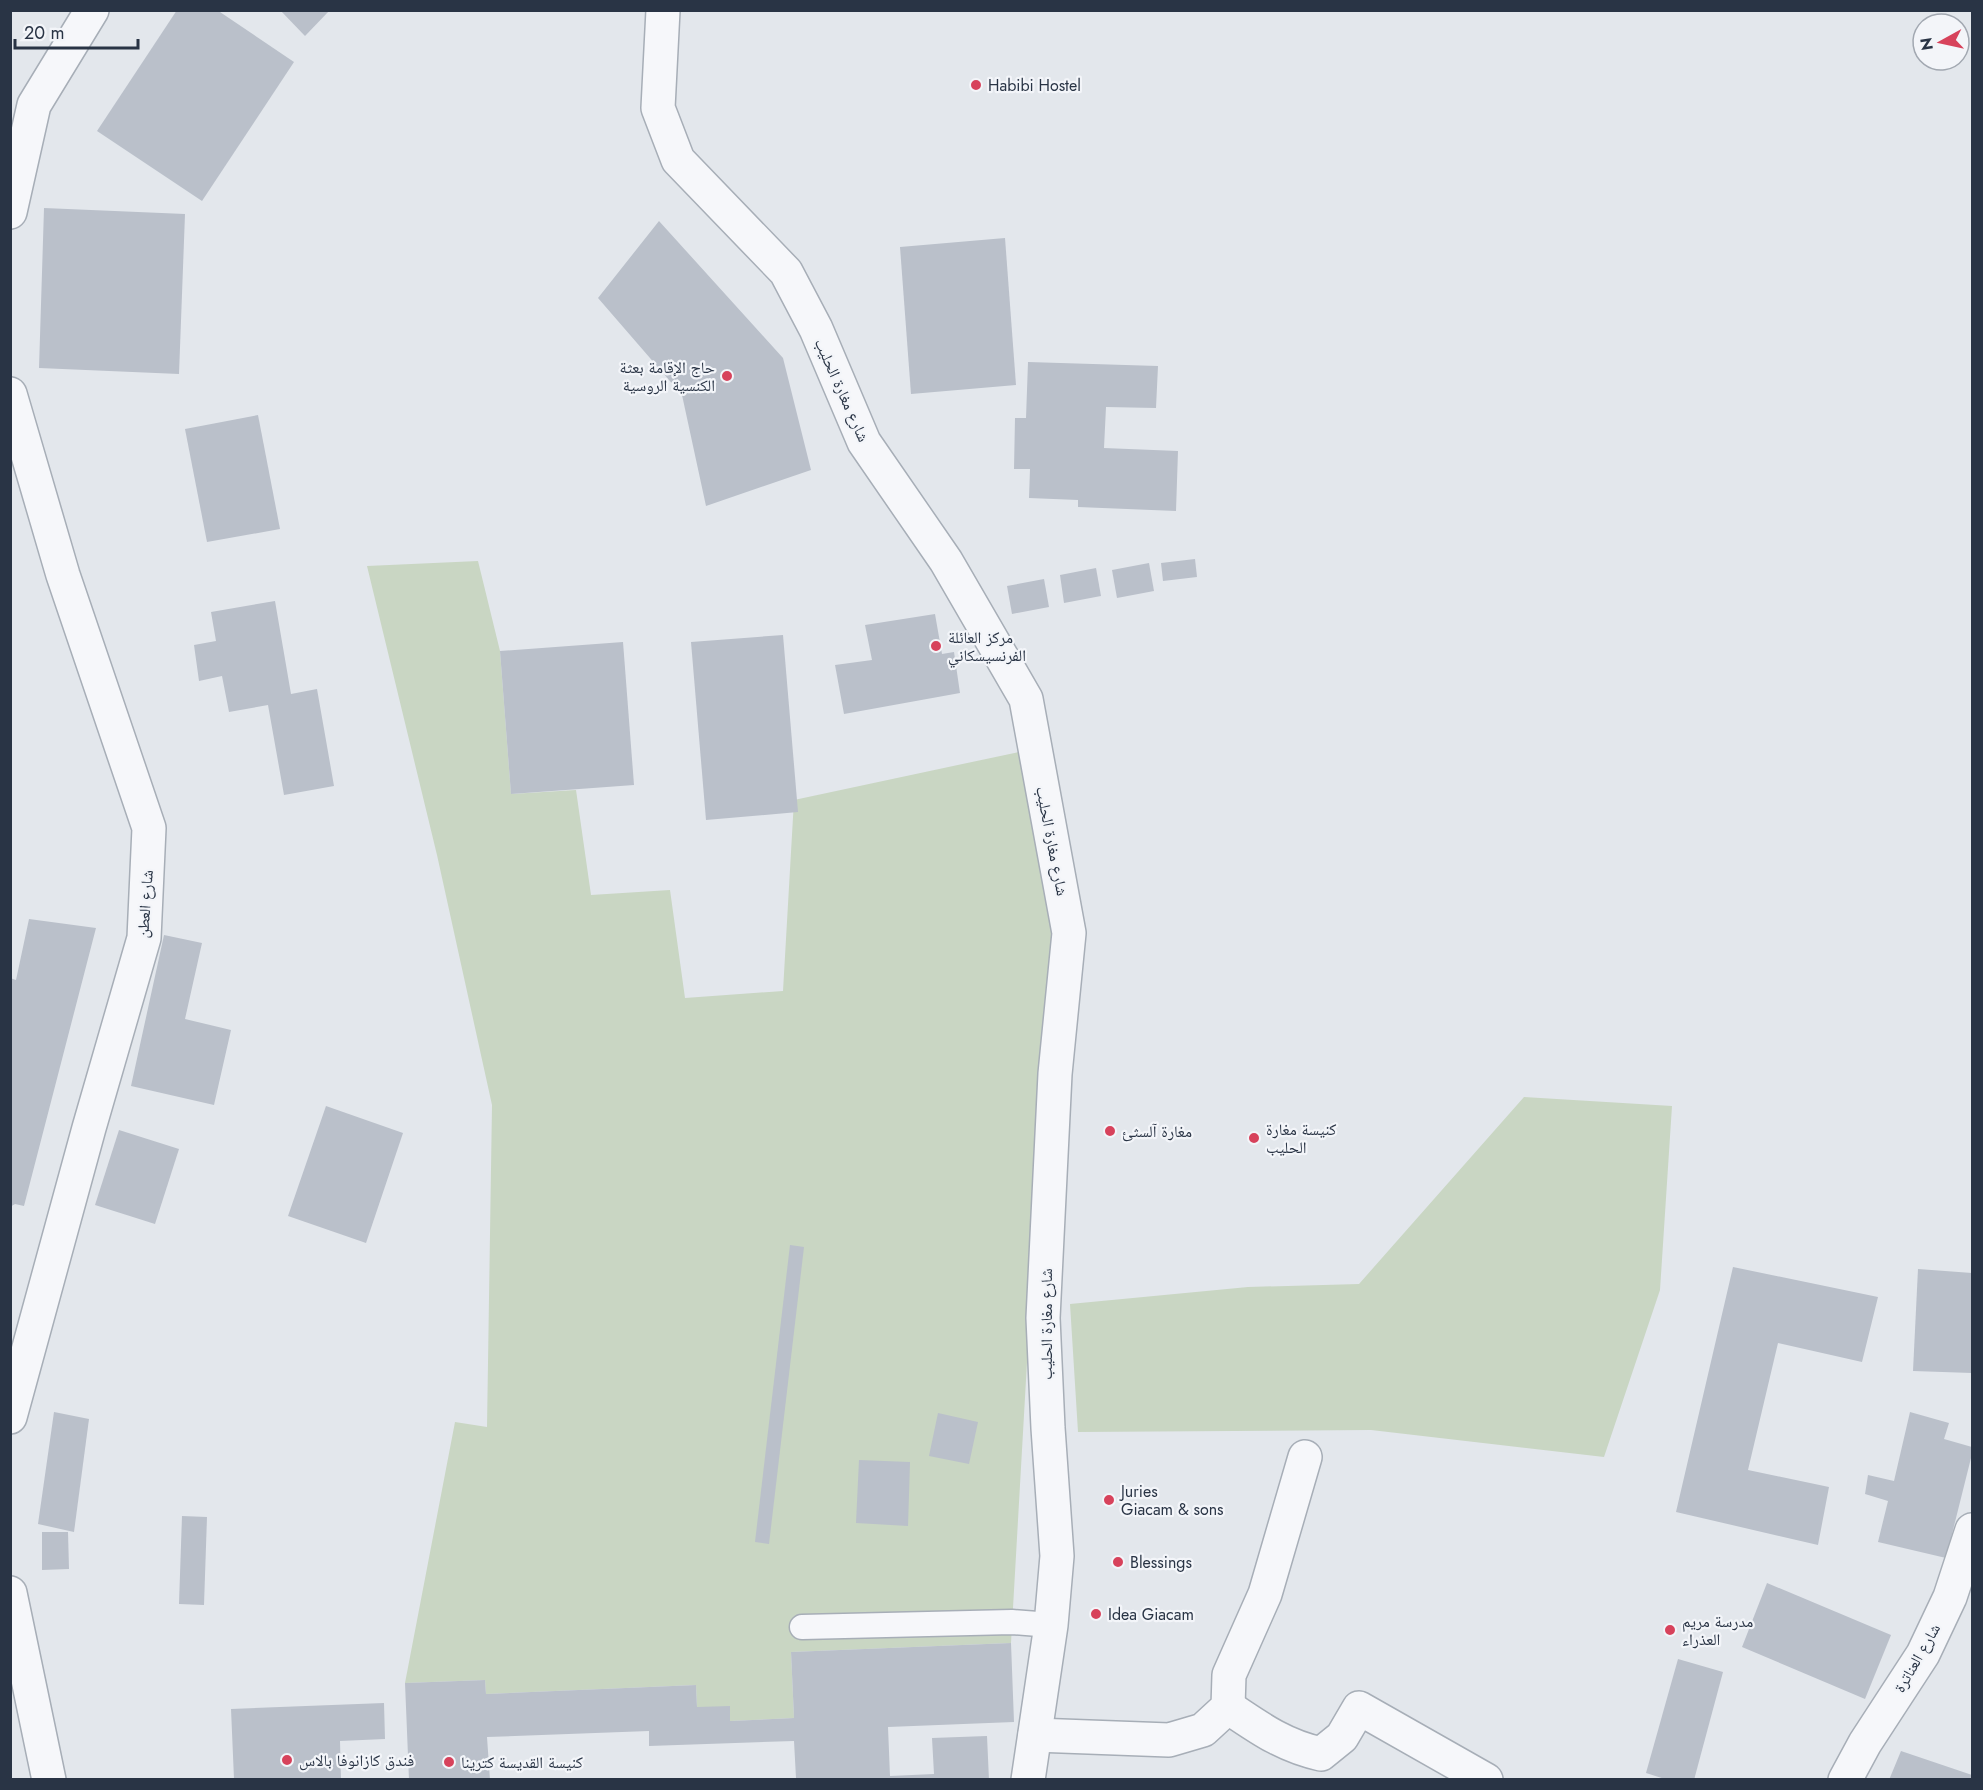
<svg xmlns="http://www.w3.org/2000/svg" width="1983" height="1790" font-family="Jost,'Noto Naskh Arabic',sans-serif">
<rect width="100%" height="100%" fill="#e3e7ec"/>
<g fill="#c9d6c3">
<path d="M478 561 500 651 511 794 576 790 591 895 670 890 685 998 783 991 794 800 1028 750 1052 924 1011 1643 791 1652 794 1718 730 1721 697 1707 696 1685 486 1694 485 1680 405 1683 455 1422 487 1427 492 1105 437 855 367 566Z"/>
<path d="M1524 1097 1672 1106 1660 1290 1604 1457 1371 1430 1078 1432 1070 1304 1248 1287 1359 1284Z"/>
</g>
<g fill="#bac0ca">
<path d="M177 10H217L294 62 202 201 97 131Z"/>
<path d="M280 10H330L305 36Z"/>
<path d="M44 208 185 214 179 374 39 368Z"/>
<path d="M659 221 783 358 811 470 706 506 682 395 598 298Z"/>
<path d="M1005 238 1016 385 911 394 900 247Z"/>
<path d="M1028 362 1158 366 1156 408 1106 407 1104 448 1178 451 1176 511 1078 507V500L1029 498 1030 469H1014L1015 418H1026Z"/>
<path d="M258 415 280 529 207 542 185 429Z"/>
<path d="M1195 559 1197 577 1163 581 1161 563Z"/>
<path d="M1149 563 1154 591 1117 598 1112 570Z"/>
<path d="M1096 568 1101 596 1064 603 1060 575Z"/>
<path d="M1044 579 1049 607 1012 614 1007 586Z"/>
<path d="M275 601 291 694 317 689 334 786 284 795 268 705 229 712 222 676 199 681 194 645 216 641 211 612Z"/>
<path d="M935 614 942 654 954 652 960 693 844 714 835 665 872 660 865 625Z"/>
<path d="M783 635 798 812 706 820 691 642Z"/>
<path d="M623 642 634 785 511 794 500 651Z"/>
<path d="M29 919 96 928 24 1206 15 1204 10 1207V978L16 980Z"/>
<path d="M164 935 202 943 185 1019 231 1030 214 1105 131 1086Z"/>
<path d="M326 1106 403 1133 366 1243 288 1216Z"/>
<path d="M119 1130 179 1149 155 1224 95 1205Z"/>
<path d="M790 1245 804 1247 769 1544 755 1542Z"/>
<path d="M1733 1267 1878 1297 1862 1362 1778 1343 1748 1470 1829 1487 1818 1545 1676 1512Z"/>
<path d="M1918 1269 1972 1273V1373L1913 1371Z"/>
<path d="M54 1412 89 1419 74 1532 38 1524Z"/>
<path d="M1910 1412 1949 1423 1944 1439 1972 1447V1454L1946 1558 1878 1542 1888 1501 1865 1494 1868 1475 1894 1481Z"/>
<path d="M938 1413 978 1422 969 1464 929 1456Z"/>
<path d="M859 1460 910 1462 908 1526 856 1523Z"/>
<path d="M182 1516 207 1517 204 1605 179 1604Z"/>
<path d="M42 1532H68L69 1569 42 1570Z"/>
<path d="M1767 1583 1891 1635 1865 1699 1742 1647Z"/>
<path d="M1011 1643 1014 1722 888 1727 890 1776 934 1774 932 1738 987 1736 989 1780 796 1778 794 1741 649 1746V1731L487 1737 490 1780H409L405 1683 485 1680 486 1694 696 1685 697 1707 730 1706V1721L794 1718 791 1652Z"/>
<path d="M1678 1659 1723 1672 1694 1780H1668L1646 1773Z"/>
<path d="M384 1703 385 1739 340 1741 341 1780 234 1779 231 1709Z"/>
<path d="M1901 1751 1972 1775 1971 1780H1889Z"/>
</g>
<g fill="none" stroke-linecap="round" stroke-linejoin="round">
<g stroke="#a7aeb7" stroke-width="27">
<path id="service" d="M802 1627 1012 1622 1051 1625"/>
</g>
<g stroke="#a7aeb7" stroke-width="36">
<g id="minor">
<path d="M663 10 658 108 678 160 786 272 816 329 864 442 946 561 1026 699 1069 933 1055 1074 1043 1318 1048 1428 1057 1556 1051 1625 1028 1780"/>
<path d="M1228 1707C1259 1728 1284 1746 1321 1754L1342 1737 1359 1708 1486 1780"/>
<path d="M1035 1735 1169 1740 1203 1730 1228 1707 1229 1675 1265 1594 1305 1457"/>
</g>
</g>
<g stroke="#a7aeb7" stroke-width="36">
<g id="tertiary">
<path d="M10 212 34 105 92 10"/>
<path d="M10 394 63 575 149 828 144 938 89 1128 10 1417"/>
<path d="M10 1593 49 1780"/>
<path d="M1845 1780 1865 1743 1923 1654 1950 1597 1972 1530"/>
</g>
</g>
<use href="#service" stroke="#f6f7fa" stroke-width="24"/>
<use href="#minor" stroke="#f6f7fa" stroke-width="33"/>
<use href="#tertiary" stroke="#f6f7fa" stroke-width="33"/>
</g>
<g fill="#d7425b" stroke="#f3f5f9" stroke-width="2">
<circle cx="976" cy="85" r="6"/>
<circle cx="727" cy="376" r="6"/>
<circle cx="936" cy="646" r="6"/>
<circle cx="1110" cy="1131" r="6"/>
<circle cx="1254" cy="1138" r="6"/>
<circle cx="1109" cy="1500" r="6"/>
<circle cx="1118" cy="1562" r="6"/>
<circle cx="1096" cy="1614" r="6"/>
<circle cx="1670" cy="1630" r="6"/>
<circle cx="287" cy="1760" r="6"/>
<circle cx="449" cy="1762" r="6"/>
</g>
<g text-anchor="middle" dominant-baseline="central" stroke-width="4.5" stroke-linejoin="round" paint-order="stroke">
<g font-size="16" fill="#293445" stroke="#f3f5f9" text-anchor="start">
<text x="988" y="85">Habibi Hostel</text>
<text x="715" y="367" text-anchor="end">حاج الإقامة بعثة<tspan x="715" dy="18">الكنسية الروسية</tspan></text>
<text x="948" y="637">مركز العائلة<tspan x="948" dy="18">الفرنسيسكاني</tspan></text>
<text x="1266" y="1129">كنيسة مغارة<tspan x="1266" dy="18">الحليب</tspan></text>
<text x="1122" y="1131">مغارة آلسثئ</text>
<text x="1121" y="1491">Juries<tspan x="1121" dy="18">Giacam &amp; sons</tspan></text>
<text x="1130" y="1562">Blessings</text>
<text x="1108" y="1614">Idea Giacam</text>
<text x="1682" y="1621">مدرسة مريم<tspan x="1682" dy="18">العذراء</tspan></text>
<text x="299" y="1760">فندق كازانوفا بالاس</text>
<text x="461" y="1762">كنيسة القديسة كترينا</text>
</g>
<g font-size="16" fill="#293445" stroke="#f3f5f9">
<text transform="translate(842 390) rotate(66)">شارع مغارة الحليب</text>
<text transform="translate(1052 841) rotate(79)">شارع مغارة الحليب</text>
<text transform="translate(145 904) rotate(-86)">شارع العطن</text>
<text transform="translate(1046 1324) rotate(-90)">شارع مغارة الحليب</text>
<text transform="translate(1917 1658) rotate(-60)">شارع العناترة</text>
</g>
</g>
<rect width="1983" height="1790" fill="none" stroke="#293445" stroke-width="24"/>
<g transform="translate(1941 42) rotate(262)"><circle r="28" fill="#f3f5f9" stroke="#a2a8b1" stroke-width="1.5"/>
<path d="M0-4.5L10 22L0 15L-10 22Z" fill="#d7425b"/>
<text y="-9" font-size="16" font-weight="bold" text-anchor="middle" fill="#293445">N</text>
</g>
<path d="M15 39v9h123v-9" fill="none" stroke="#293445" stroke-width="3"/>
<text x="24" y="39" font-size="18" fill="#293445" stroke="#f3f5f9" stroke-width="4.5" paint-order="stroke">20 m</text>
</svg>
